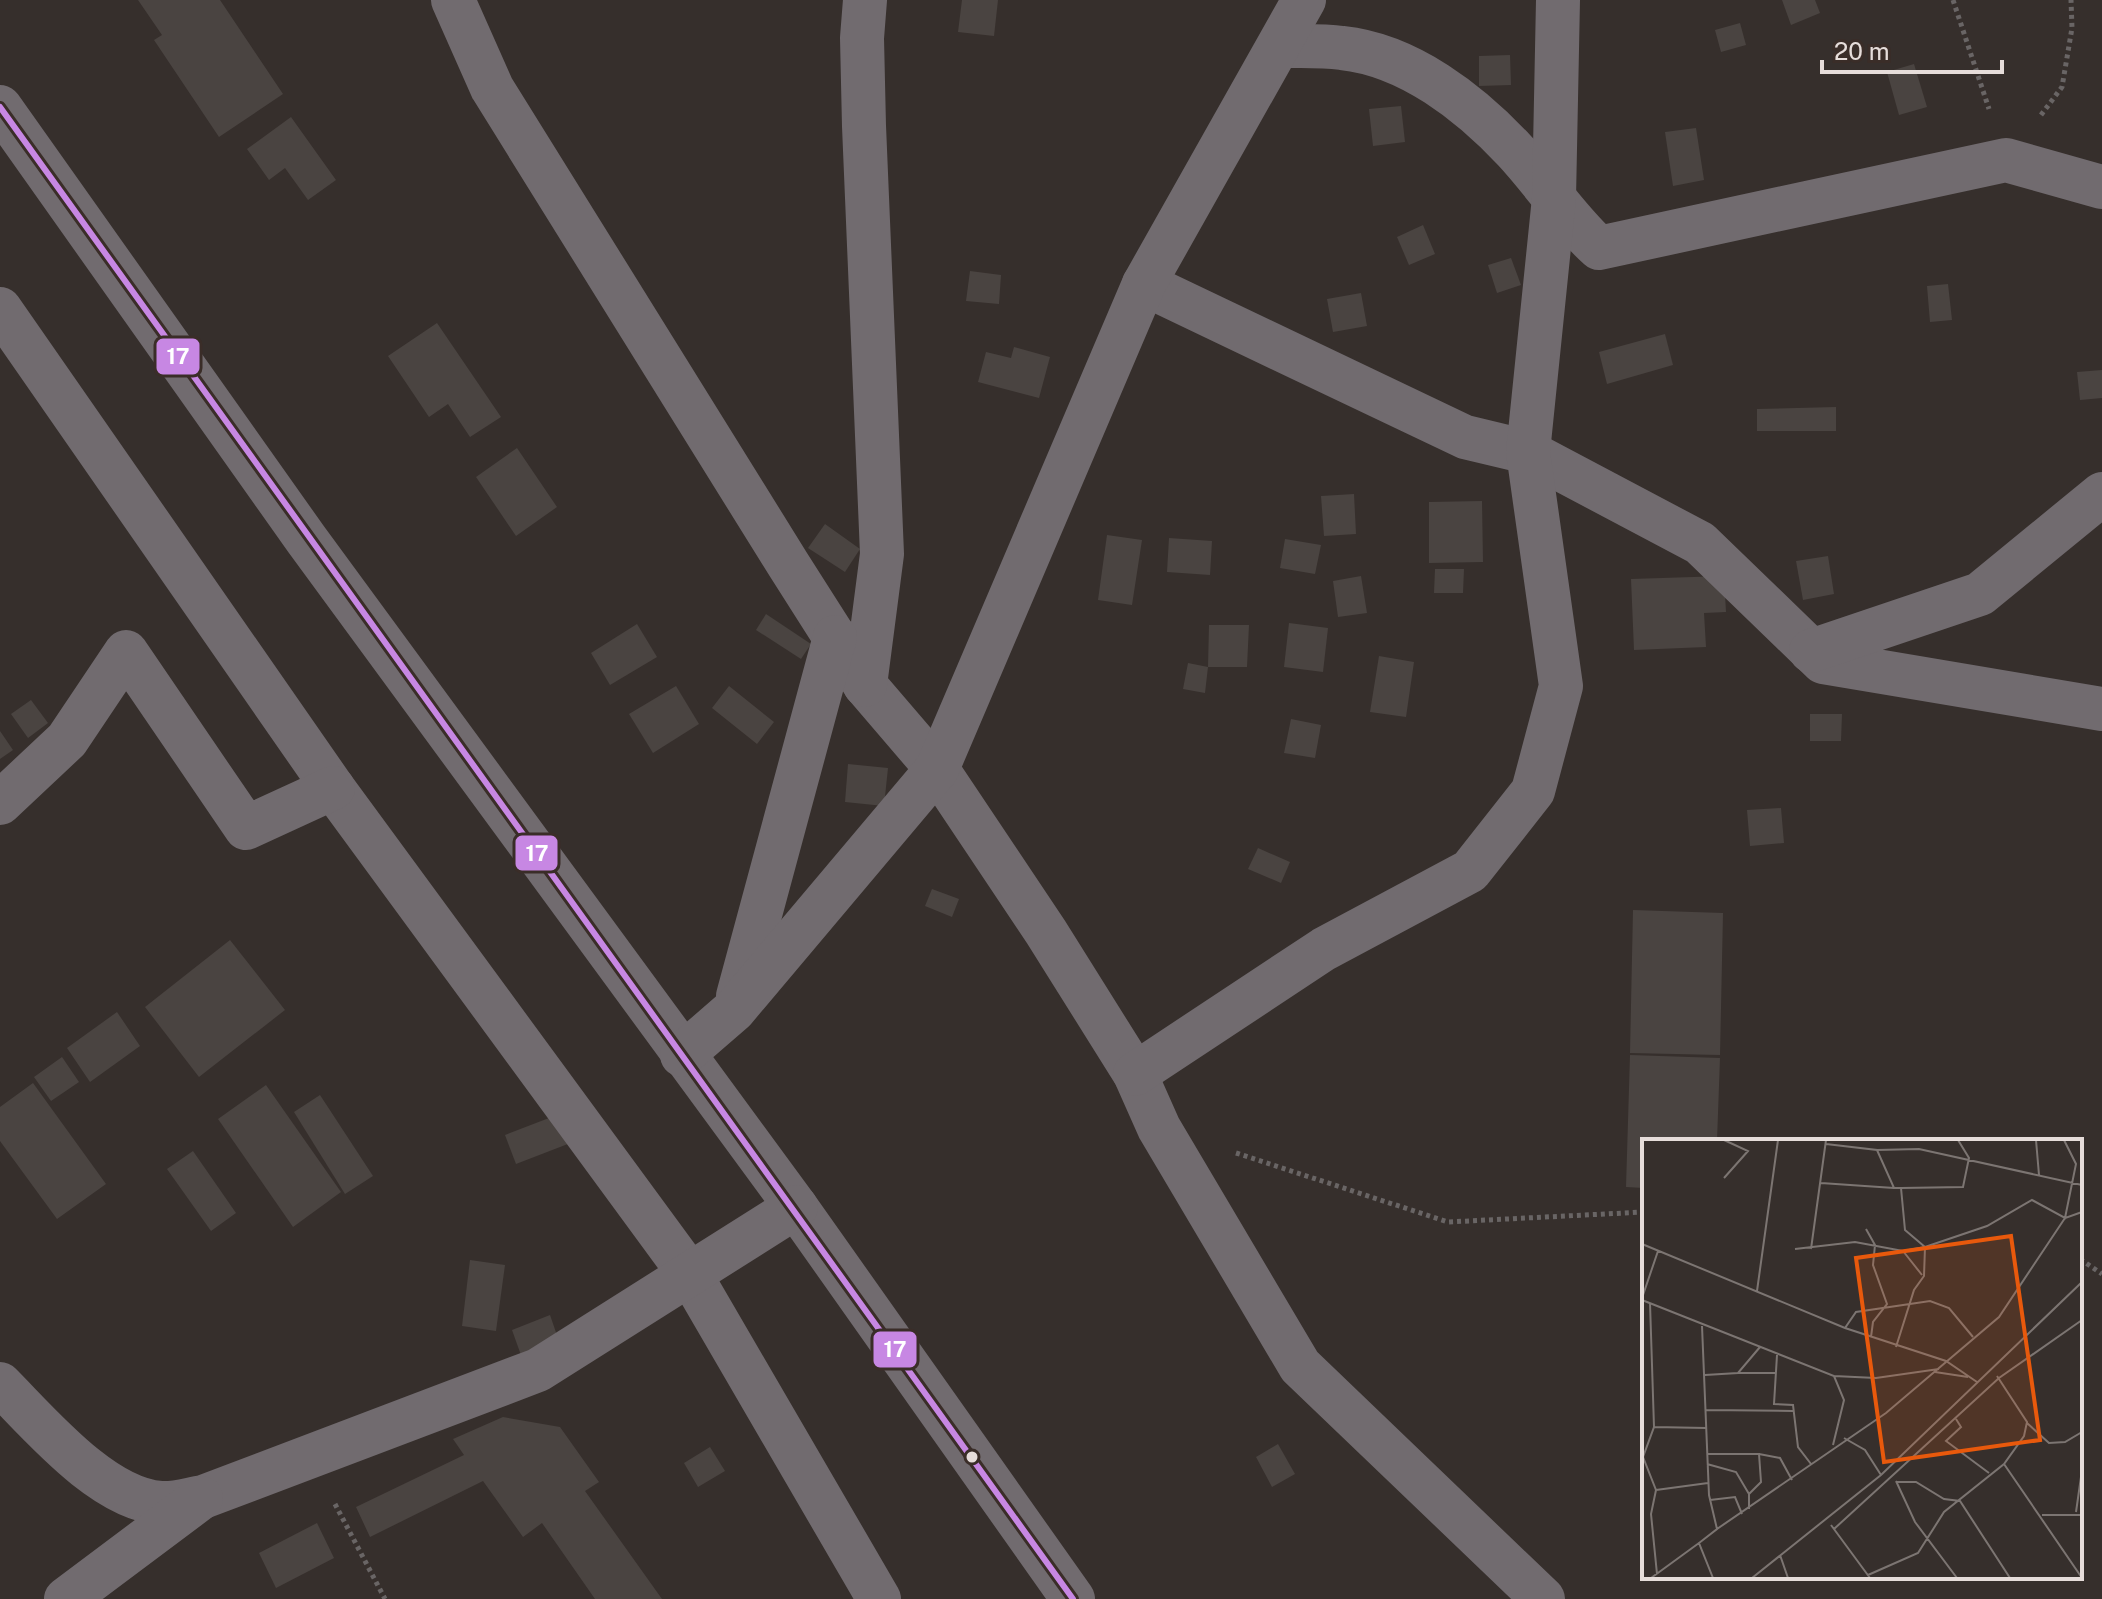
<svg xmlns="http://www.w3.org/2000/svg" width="2102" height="1599" font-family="'Public Sans',sans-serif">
<rect width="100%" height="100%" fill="#362f2c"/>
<g fill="#4a4441">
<path d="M138 0H220L283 94 219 137 154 40 162 35Z"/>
<path d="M962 0H998L994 36 958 32Z"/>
<path d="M1782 0H1815L1820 13 1791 25Z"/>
<path d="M1740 23 1746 45 1721 52 1715 30Z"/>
<path d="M1510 55 1511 85 1479 86V56Z"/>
<path d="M1914 64 1927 107 1899 115 1887 72Z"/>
<path d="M1401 106 1405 142 1373 146 1369 109Z"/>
<path d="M291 117 336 180 308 200 285 168 269 180 247 149Z"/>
<path d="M1696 128 1704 180 1673 186 1665 132Z"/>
<path d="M1423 225 1435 254 1409 265 1397 237Z"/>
<path d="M1511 258 1521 285 1497 293 1488 265Z"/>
<path d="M970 271 1001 275 999 304 966 301Z"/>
<path d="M1948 284 1952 320 1930 322 1927 286Z"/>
<path d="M1361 293 1367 326 1333 332 1327 299Z"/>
<path d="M437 323 501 417 470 437 448 404 429 417 388 356Z"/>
<path d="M1665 334 1673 365 1607 384 1599 352Z"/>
<path d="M1014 347 1050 357 1039 398 978 382 986 352 1011 358Z"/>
<path d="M2102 370V398L2080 400 2077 372Z"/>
<path d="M1836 407V431H1757V409Z"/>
<path d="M517 448 557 507 516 536 476 477Z"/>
<path d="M1354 494 1356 534 1324 536 1321 496Z"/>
<path d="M1482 501 1483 562 1429 563V502Z"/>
<path d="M825 524 860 549 845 572 808 548Z"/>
<path d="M1107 535 1142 540 1132 605 1098 600Z"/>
<path d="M1169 538 1212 541 1210 575 1167 572Z"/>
<path d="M1285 539 1321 545 1315 574 1280 568Z"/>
<path d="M1828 556 1834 594 1803 600 1796 561Z"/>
<path d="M1435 569H1464L1463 593H1434Z"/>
<path d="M1361 576 1367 613 1338 617 1333 581Z"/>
<path d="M1724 576 1726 612 1704 613 1706 647 1634 650 1631 579Z"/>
<path d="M766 614 811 644 801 659 756 630Z"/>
<path d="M1289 623 1328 628 1323 672 1284 667Z"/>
<path d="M637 624 657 657 610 685 591 653Z"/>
<path d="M1209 625H1249L1247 667H1208L1205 693 1183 689 1188 663 1208 667Z"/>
<path d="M1379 656 1414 662 1406 717 1370 712Z"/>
<path d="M676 686 699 724 653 753 629 714Z"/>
<path d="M729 686 774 722 757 744 712 708Z"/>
<path d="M31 700 48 723 28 738 11 714Z"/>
<path d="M1810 714H1842L1841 741H1810Z"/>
<path d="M1291 719 1321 725 1315 758 1284 753Z"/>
<path d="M0 731 13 750 0 759Z"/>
<path d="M848 764 888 768 884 806 845 802Z"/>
<path d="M1781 808 1784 843 1750 846 1747 810Z"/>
<path d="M1258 848 1290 862 1281 883 1248 869Z"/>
<path d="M932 889 959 899 952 917 925 906Z"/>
<path d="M1633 910 1723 913 1720 1055 1630 1053Z"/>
<path d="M230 940 285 1010 199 1077 145 1007Z"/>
<path d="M117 1012 140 1046 90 1082 67 1048Z"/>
<path d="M1630 1055 1720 1058 1717 1141H1644V1188L1626 1187Z"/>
<path d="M62 1057 79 1082 51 1101 34 1077Z"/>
<path d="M33 1083 106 1184 57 1219 0 1141V1107Z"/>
<path d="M266 1085 341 1192 293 1227 218 1119Z"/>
<path d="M320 1095 373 1176 345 1194 294 1112Z"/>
<path d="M562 1113 573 1142 516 1164 505 1135Z"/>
<path d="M193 1151 236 1213 211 1231 167 1169Z"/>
<path d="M470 1260 505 1265 496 1331 462 1326Z"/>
<path d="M550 1315 560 1344 522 1358 512 1330Z"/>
<path d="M503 1417 560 1427 599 1482 585 1491 662 1599H595L542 1523 523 1537 483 1481 370 1537 356 1507 464 1455 453 1439Z"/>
<path d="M1278 1444 1295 1474 1272 1487 1256 1457Z"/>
<path d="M710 1447 725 1471 698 1487 684 1463Z"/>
<path d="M317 1523 334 1558 276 1588 259 1553Z"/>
</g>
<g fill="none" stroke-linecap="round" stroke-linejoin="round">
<g stroke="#696565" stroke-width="5" stroke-dasharray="4 4" stroke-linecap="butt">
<path d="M1953 0 1989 109"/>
<path d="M2041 115 2062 87 2072 28 2071 0"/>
<path d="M1236 1153 1448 1222 1644 1212"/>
<path d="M2080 1259 2102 1274"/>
<path d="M335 1504 385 1599"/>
</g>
<g stroke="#716b6f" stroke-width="44">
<path d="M453 0 492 88 788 564 865 685 937 769 1046 932 1135 1074 1159 1128 1300 1366 1543 1599"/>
<path d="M1280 46C1301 46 1322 45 1342 48 1409 55 1470 103 1514 150 1544 182 1567 219 1599 248L2006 160 2102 187"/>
<path d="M0 107 306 539 796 1207 1073 1599"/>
<path d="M1144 284 1465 437 1528 452 1700 543 1823 662 2102 709"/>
<path d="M0 309 333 788 691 1276 879 1599"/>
<path d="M1811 651 1980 594 2102 494"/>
<path d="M865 685 882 554 864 126 862 38 865 0"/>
<path d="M0 803 67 740 126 652 246 828 333 788"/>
<path d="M738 996 835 637"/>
<path d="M682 1055 734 1010 937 769 1144 284 1304 0"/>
<path d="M1135 1074 1324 949 1470 871 1533 791 1561 686 1528 452 1554 198 1558 0"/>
<path d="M0 1384C39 1423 102 1499 161 1503 174 1504 190 1499 203 1497L538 1370 796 1207"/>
<path d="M66 1599 201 1498"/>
</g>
<g stroke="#3a2d28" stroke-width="12">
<path id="bus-1" d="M0 107C354 607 719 1099 1073 1599"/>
</g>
<use href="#bus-1" stroke="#c787e3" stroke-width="6"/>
</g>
<circle fill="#e6ddda" stroke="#3a2d28" stroke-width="3" cx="972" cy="1457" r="7"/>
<g transform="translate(1642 1139)">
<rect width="440" height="440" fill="#362f2c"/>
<path fill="none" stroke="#7c7572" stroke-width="2" d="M394 1 397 36M184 5 235 11 252 49H259L263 91 283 108M235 11 277 10 440 46M82 39 106 12 82 1M179 44 252 49M259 49 321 48 327 19 316 1M224 90 233 106 231 126 245 165 231 183 229 198M0 105 203 189 304 222 335 243M153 110 213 103 261 112 283 108 345 87 390 61 423 79 434 25 422 1M169 110 184 1M261 112 280 136M115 152 136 1M0 159 16 112M0 161 192 237 202 261 191 306M8 164 12 288 1 318 14 351 9 375 15 435M60 187 67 356 75 390 57 404 71 439M203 189 214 173 288 162 307 169 331 198M254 208 272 151 282 137 283 108M135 216 132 265 151 266 156 308 169 325M293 233 326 238M96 234H133M63 236 96 234 118 208M192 237 234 239 297 230M64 271 151 272M314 280 319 288 304 302 347 334M385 284 407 304 423 303 440 293M12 288 64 289M202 299 223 311 239 336M65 315H117L119 343 107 355V370M117 315 138 319 150 341M65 325 94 333 107 355M362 325 440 439M254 342 273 383 315 439M254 343H274L302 360 318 362 368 439M14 351 66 344M68 361 93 358 100 375M434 373 440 331M400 376H440M189 386 228 439M75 390 244 274 357 178 423 79 440 73M192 390 357 239 440 181M138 416 146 439M226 436 276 414 302 373 362 325 382 297 385 283 355 237M9 439 57 404M110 439 239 336 440 143"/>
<path fill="#e8590c" fill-opacity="0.15" stroke="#e8590c" stroke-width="4" d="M369 97 398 301 242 323 214 119Z"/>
<rect width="440" height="440" fill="none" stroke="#e6ddda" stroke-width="4"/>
</g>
<g stroke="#3a2d28" stroke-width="3">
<rect x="155" y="337" width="46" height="39" rx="8" fill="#c787e3"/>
<rect x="514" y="834" width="45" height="38" rx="8" fill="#c787e3"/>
<rect x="872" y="1330" width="46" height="39" rx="8" fill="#c787e3"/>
</g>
<g font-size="22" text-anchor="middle" font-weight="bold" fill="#fff">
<text x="178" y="364">17</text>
<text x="537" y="861">17</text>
<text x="895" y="1357">17</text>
</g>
<path d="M1822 60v12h180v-12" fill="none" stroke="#e6ddda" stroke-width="4"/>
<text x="1834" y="60" font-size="24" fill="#e6ddda" stroke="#3a2d28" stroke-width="6" paint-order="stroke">20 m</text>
</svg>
